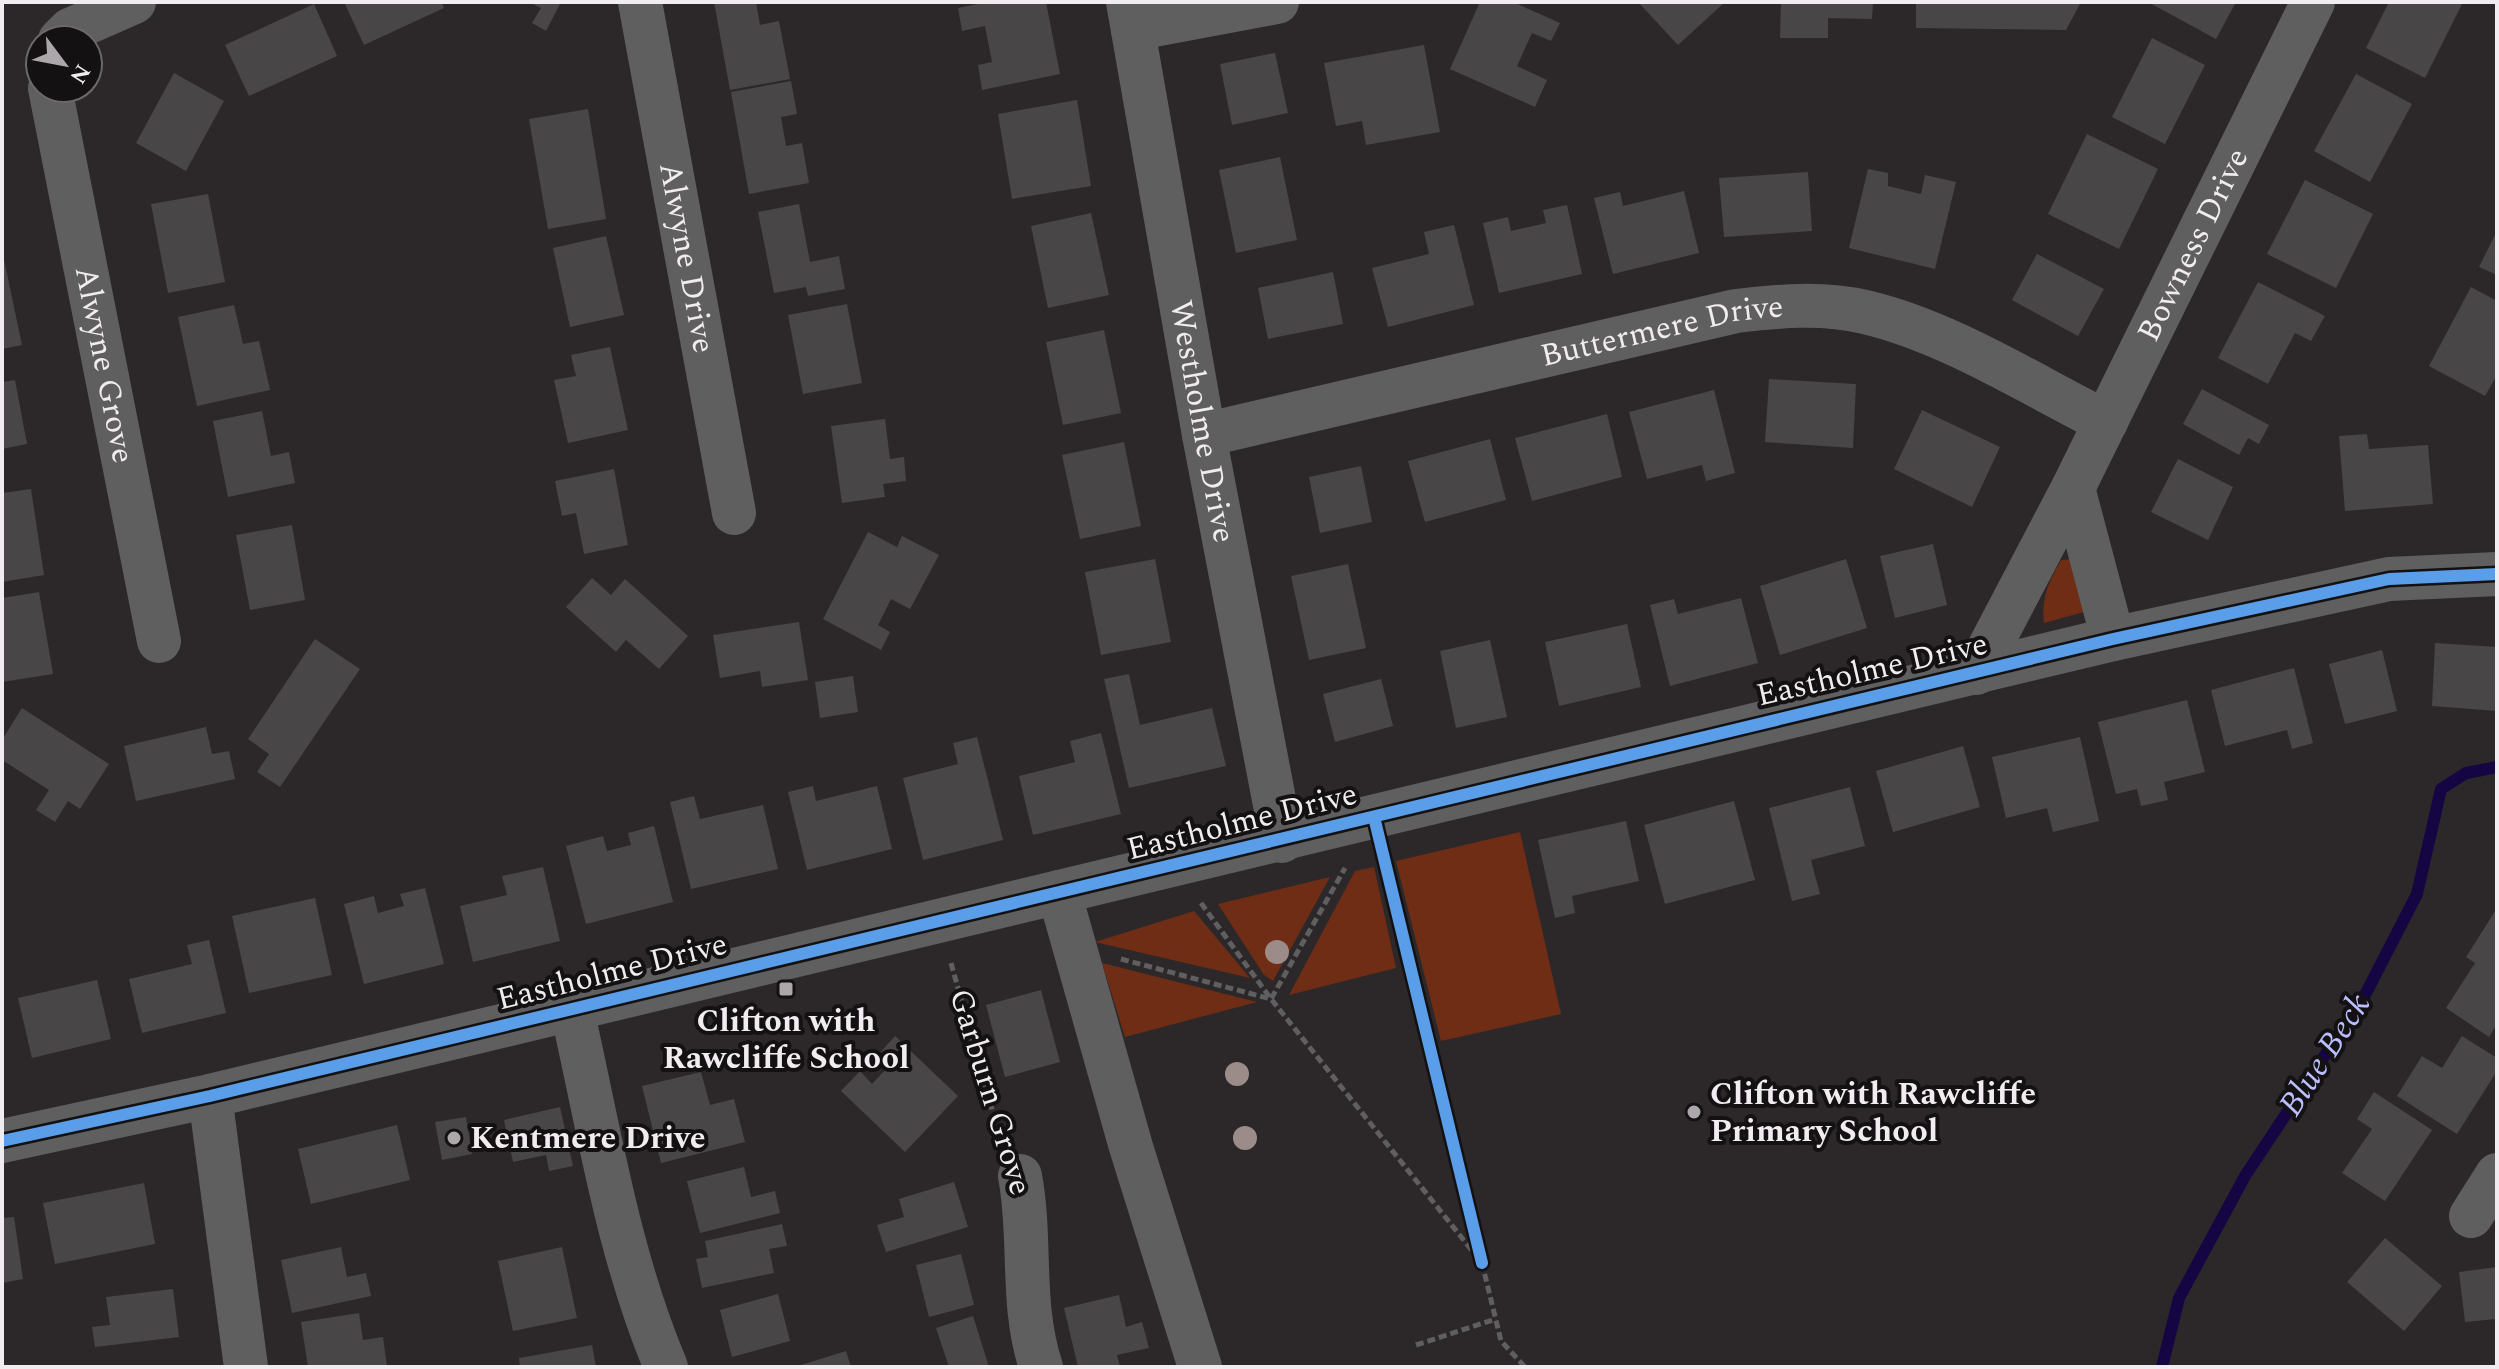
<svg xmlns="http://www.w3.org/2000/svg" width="2499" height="1369" font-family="Spectral,serif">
<rect width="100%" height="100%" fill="#2c282a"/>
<g fill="#6f2d15">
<path d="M2073 559 2084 612 2044 623C2041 597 2049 582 2061 560Z"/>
<path d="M1520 832 1561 1014 1441 1041 1396 861Z"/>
<path d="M1374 867 1396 968 1289 995 1355 871Z"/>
<path d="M1330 877 1273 981 1264 975 1218 904Z"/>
<path d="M1194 911 1250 978 1095 942Z"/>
<path d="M1102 963 1257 1002 1125 1037Z"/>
</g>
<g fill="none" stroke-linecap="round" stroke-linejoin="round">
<path stroke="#150543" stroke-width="12" d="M2162 1367 2179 1298 2245 1176 2365 995 2417 894 2441 789 2466 773 2497 767"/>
</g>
<g fill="#494647">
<path d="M344 2H441L444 8 364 45Z"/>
<path d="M529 2H561L546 31 532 23 541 8Z"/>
<path d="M714 2H756L760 25 779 21 790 79 730 90Z"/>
<path d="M988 2H1046L1060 74 982 90 978 65 992 62 985 26 962 31 958 8Z"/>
<path d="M1480 2H1513L1560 23 1551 41 1532 33 1517 66 1547 80 1535 107 1450 69Z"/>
<path d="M1638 2H1725L1678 45Z"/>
<path d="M1781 2H1873L1872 19 1828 18V38H1780Z"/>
<path d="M1916 2H2081L2066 30 1916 28Z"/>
<path d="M2148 2H2236L2216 39Z"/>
<path d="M2389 2H2463L2425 78 2366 48Z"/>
<path d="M314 4 337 56 249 96 225 45Z"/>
<path d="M2152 38 2205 65 2165 144 2112 117Z"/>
<path d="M1424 45 1440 132 1366 145 1362 121 1336 126 1324 63Z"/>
<path d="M1275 53 1288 113 1232 125 1220 64Z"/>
<path d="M174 73 224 101 186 171 136 143Z"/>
<path d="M2356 74 2412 104 2370 182 2314 151Z"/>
<path d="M791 81 797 114 781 117 786 146 802 143 809 183 749 194 731 92Z"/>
<path d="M1077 100 1091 186 1012 199 998 114Z"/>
<path d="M588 109 606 219 548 229 529 119Z"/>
<path d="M2087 134 2158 169 2119 249 2048 214Z"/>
<path d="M1280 157 1297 240 1236 253 1219 170Z"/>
<path d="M1868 169 1888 173V186L1921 194 1925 175 1956 182 1935 269 1849 248Z"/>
<path d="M1808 172 1812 231 1724 237 1719 178Z"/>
<path d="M2305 180 2373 214 2336 288 2267 254Z"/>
<path d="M1684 191 1699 253 1613 274 1594 198 1620 192 1623 206Z"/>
<path d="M208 194 225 282 168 293 151 204Z"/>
<path d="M799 204 810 262 839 256 845 289 808 296 806 287 774 293 758 212Z"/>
<path d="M1567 205 1582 274 1499 293 1483 223 1508 217 1511 231 1546 223 1543 210Z"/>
<path d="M1091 213 1109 295 1048 308 1031 226Z"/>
<path d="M1454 225 1474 305 1388 327 1372 268 1429 254 1424 232Z"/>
<path d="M2497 231V275L2479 267Z"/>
<path d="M606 236 624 315 570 327 553 248Z"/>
<path d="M2 250 22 345 2 349Z"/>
<path d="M2037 254 2104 289 2078 336 2012 300Z"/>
<path d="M1333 272 1343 324 1268 339 1258 288Z"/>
<path d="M2258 282 2325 316 2311 341 2295 333 2268 384 2218 358Z"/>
<path d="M2471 287 2497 301V375L2485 396 2429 366Z"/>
<path d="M847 304 862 383 803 394 788 315Z"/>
<path d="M234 305 243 344 259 341 270 390 197 406 178 317Z"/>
<path d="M1104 330 1121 413 1063 425 1046 342Z"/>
<path d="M610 347 628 430 568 443 554 380 576 376 571 355Z"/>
<path d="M1769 379 1856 384 1853 448 1765 442Z"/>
<path d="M15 380 27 444 2 449V382Z"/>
<path d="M2202 389 2269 425 2259 444 2248 438 2239 455 2183 424Z"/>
<path d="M1714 390 1735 473 1706 481 1702 465 1647 479 1629 412Z"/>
<path d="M1922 410 2000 447 1972 507 1894 469Z"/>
<path d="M262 411 271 456 289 452 295 483 228 497 213 421Z"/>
<path d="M1607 414 1622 477 1532 501 1515 438Z"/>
<path d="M885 419 890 459 904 457 906 481 883 484 885 497 842 503 831 426Z"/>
<path d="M2367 434 2369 449 2428 445 2433 504 2345 511 2339 436Z"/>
<path d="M1490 439 1506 500 1425 522 1408 461Z"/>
<path d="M1124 442 1141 526 1080 539 1062 455Z"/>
<path d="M2178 459 2233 487 2208 540 2151 512Z"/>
<path d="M1361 466 1372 522 1320 533 1309 477Z"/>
<path d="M614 469 628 545 584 554 576 513 562 516 555 481Z"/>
<path d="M31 489 44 575 2 582V493Z"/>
<path d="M292 525 305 600 250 610 236 535Z"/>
<path d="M868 532 897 547 902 536 939 555 910 609 891 599 878 625 890 632 881 650 823 619Z"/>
<path d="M1933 544 1947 605 1895 618 1880 556Z"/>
<path d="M1155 559 1171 642 1101 655 1085 572Z"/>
<path d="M1846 559 1867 628 1780 655 1760 586Z"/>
<path d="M1348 564 1366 648 1309 660 1291 576Z"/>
<path d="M592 578 611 595 625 579 688 636 659 669 626 640 616 652 566 607Z"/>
<path d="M39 592 53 674 2 682V598Z"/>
<path d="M1741 598 1758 663 1670 686 1650 605 1674 599 1678 614Z"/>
<path d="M799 622 808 680 762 687 760 671 720 678 713 635Z"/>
<path d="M1627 624 1641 687 1559 706 1545 642Z"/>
<path d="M315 639 360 669 280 787 257 772 269 754 248 739Z"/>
<path d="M1490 640 1507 717 1456 728 1440 651Z"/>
<path d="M2435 643 2497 647V711L2432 706Z"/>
<path d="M2382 650 2397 711 2345 724 2329 664Z"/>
<path d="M2294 668 2313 743 2292 749 2287 730 2225 746 2211 690Z"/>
<path d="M1129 674 1140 725 1212 708 1226 766 1129 788 1104 679Z"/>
<path d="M853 676 858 712 820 718 815 682Z"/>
<path d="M1381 679 1393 726 1335 742 1323 694Z"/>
<path d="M2187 700 2205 772 2164 782 2168 800 2141 806 2137 789 2116 794 2098 722Z"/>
<path d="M22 708 109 764 80 809 68 801 55 822 36 810 49 790 2 760V740Z"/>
<path d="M206 727 212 754 229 751 235 779 136 801 124 746Z"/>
<path d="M1101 733 1121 814 1033 835 1019 776 1075 762 1070 741Z"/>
<path d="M977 737 1003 840 923 860 903 778 958 764 953 743Z"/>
<path d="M2080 737 2099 821 2053 832 2047 808 2006 818 1992 757Z"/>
<path d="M1963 746 1980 807 1893 832 1876 771Z"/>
<path d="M813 786 816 801 877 786 892 849 807 870 788 792Z"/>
<path d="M1850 787 1865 846 1811 860 1820 894 1792 901 1769 808Z"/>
<path d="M694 796 700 819 763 805 778 869 691 889 670 802Z"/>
<path d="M1734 801 1755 880 1665 904 1644 825Z"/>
<path d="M1626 821 1639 881 1572 896 1575 913 1555 918 1538 840Z"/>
<path d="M654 826 673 902 586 924 566 846 603 836 607 851 631 845 628 833Z"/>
<path d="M543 867 560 941 473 962 460 906 507 895 502 876Z"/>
<path d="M425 888 444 964 364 984 344 904 374 896 378 913 404 906 400 894Z"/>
<path d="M315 898 332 975 249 993 232 916Z"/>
<path d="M2497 908V1024L2489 1037 2446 1008 2475 963 2466 957Z"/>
<path d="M209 940 226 1013 142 1033 129 979 192 964 187 945Z"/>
<path d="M97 980 111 1039 32 1058 18 998Z"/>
<path d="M1041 990 1060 1062 1005 1077 986 1005Z"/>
<path d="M895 1036 958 1096 905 1152 841 1091 860 1071 872 1084 889 1066 878 1055Z"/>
<path d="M2462 1036 2497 1058V1071L2457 1134 2397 1096 2422 1056 2442 1068Z"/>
<path d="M701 1072 710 1105 734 1099 745 1142 661 1163 642 1086Z"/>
<path d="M2374 1092 2432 1130 2385 1201 2342 1173 2372 1129 2357 1119Z"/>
<path d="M560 1107 573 1166 549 1171 546 1155 513 1162 504 1120Z"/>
<path d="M466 1117 472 1154 442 1160 435 1122Z"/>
<path d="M397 1125 410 1180 311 1204 298 1149Z"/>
<path d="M744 1167 751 1197 775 1191 780 1213 700 1233 687 1181Z"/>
<path d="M954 1182 968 1227 886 1252 877 1225 904 1217 899 1199Z"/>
<path d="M144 1183 155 1244 55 1264 43 1203Z"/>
<path d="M14 1217 23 1279 2 1283V1218Z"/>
<path d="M782 1224 787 1246 769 1249 774 1273 702 1288 696 1259 708 1257 705 1241Z"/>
<path d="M2385 1238 2442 1286 2404 1331 2347 1282Z"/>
<path d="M341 1247 347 1277 366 1273 371 1296 292 1313 281 1260Z"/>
<path d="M562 1247 577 1318 513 1331 498 1261Z"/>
<path d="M961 1254 974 1305 929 1317 916 1265Z"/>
<path d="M2497 1267V1319L2465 1322 2459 1272Z"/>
<path d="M173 1289 179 1337 95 1347 92 1327 110 1325 106 1297Z"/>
<path d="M778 1294 790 1341 732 1357 720 1310Z"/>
<path d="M1119 1295 1126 1327 1142 1322 1149 1348 1117 1355 1120 1367H1078L1064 1308Z"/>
<path d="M359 1313 363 1340 383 1337 387 1367H308L301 1322Z"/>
<path d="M973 1316 989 1367H949L936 1328Z"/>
<path d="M592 1345 596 1367H520L519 1358Z"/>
<path d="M846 1351 851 1367H798V1366Z"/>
</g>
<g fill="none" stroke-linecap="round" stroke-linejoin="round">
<g stroke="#5f5e60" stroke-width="5" stroke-dasharray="8 4" stroke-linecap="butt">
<path d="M1201 903 1271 999 1482 1263 1501 1341 1525 1367"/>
<path d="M1121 959 1271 999 1345 868"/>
<path d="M951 963 1000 1138"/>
<path d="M1416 1345 1496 1319"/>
</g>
<g stroke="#605f60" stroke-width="44">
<path id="s1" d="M640 2 734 513"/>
<path id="s2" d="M1128 2 1204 435 1282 841"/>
<path d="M1133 29 1277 2"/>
<path d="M60 40 70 30 134 2"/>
<path id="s3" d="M50 88 159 641"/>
<path id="s4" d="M1204 435 1736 311C1779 306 1822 302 1865 312 1947 331 2030 384 2106 422"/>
<path d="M2073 488 2113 639"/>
<path id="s5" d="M1976 673 2073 488 2313 2"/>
<path d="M1059 892 1131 1147 1200 1367"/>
<path d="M572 1010C599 1129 618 1254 666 1367"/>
<path d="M210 1096 246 1367"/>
<path d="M2 1141 210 1096 2113 639 2389 579 2497 574"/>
<path d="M1020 1176C1032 1240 1020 1304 1041 1367"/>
<path d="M2471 1216 2497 1175"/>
</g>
<g stroke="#131112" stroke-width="17">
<g id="cycleway">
<path d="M1374 817 1482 1263"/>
<path d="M2 1141 210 1096 2113 639 2389 579 2497 574"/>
</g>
</g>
<use href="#cycleway" stroke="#5a9eea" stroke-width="12"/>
</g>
<g fill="#9b8c89">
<circle cx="1277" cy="952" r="12"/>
<circle cx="1237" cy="1074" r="12"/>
<circle cx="1245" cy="1138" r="12"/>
</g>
<g fill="#aba7aa" stroke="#131112" stroke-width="3">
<rect x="778" y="981" width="16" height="16" rx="4"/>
<circle cx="1694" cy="1112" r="8"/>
<circle cx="454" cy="1138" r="8"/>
</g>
<g text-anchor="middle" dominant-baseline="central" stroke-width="8" stroke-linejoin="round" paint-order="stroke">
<g font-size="32" fill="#f0ecef" stroke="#131112">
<text stroke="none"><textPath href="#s5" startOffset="480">Bowness Drive</textPath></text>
<text stroke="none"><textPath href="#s1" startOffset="260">Alwyne Drive</textPath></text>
<text stroke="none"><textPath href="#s4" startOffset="470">Buttermere Drive</textPath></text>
<text stroke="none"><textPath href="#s3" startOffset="282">Alwyne Grove</textPath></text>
<text stroke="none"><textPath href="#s2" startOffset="426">Westholme Drive</textPath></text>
<text transform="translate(1872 670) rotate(-13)">Eastholme Drive</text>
<text transform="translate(1242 822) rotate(-14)">Eastholme Drive</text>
<text transform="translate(612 972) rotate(-14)">Eastholme Drive</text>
<text transform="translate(990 1092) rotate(73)">Garburn Grove</text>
</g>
<g font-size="32" font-weight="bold" fill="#f0ecef" stroke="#131112" text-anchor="start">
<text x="786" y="1021" text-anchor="middle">Clifton with<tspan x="786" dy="37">Rawcliffe School</tspan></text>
<text x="1710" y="1094">Clifton with Rawcliffe<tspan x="1710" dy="37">Primary School</tspan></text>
<text x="470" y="1138">Kentmere Drive</text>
</g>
<g font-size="34" font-style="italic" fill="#bbbefc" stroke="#131112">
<text transform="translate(2325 1055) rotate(-57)">Blue Beck</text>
</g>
</g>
<rect width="2499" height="1369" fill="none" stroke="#f0ecef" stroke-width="8"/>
<g transform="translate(64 64) rotate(122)"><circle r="38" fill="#131112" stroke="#6b696a" stroke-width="2"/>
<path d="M0-6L14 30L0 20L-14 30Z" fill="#aba7aa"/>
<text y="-12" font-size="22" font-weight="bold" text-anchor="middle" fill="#f0ecef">N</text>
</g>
</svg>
